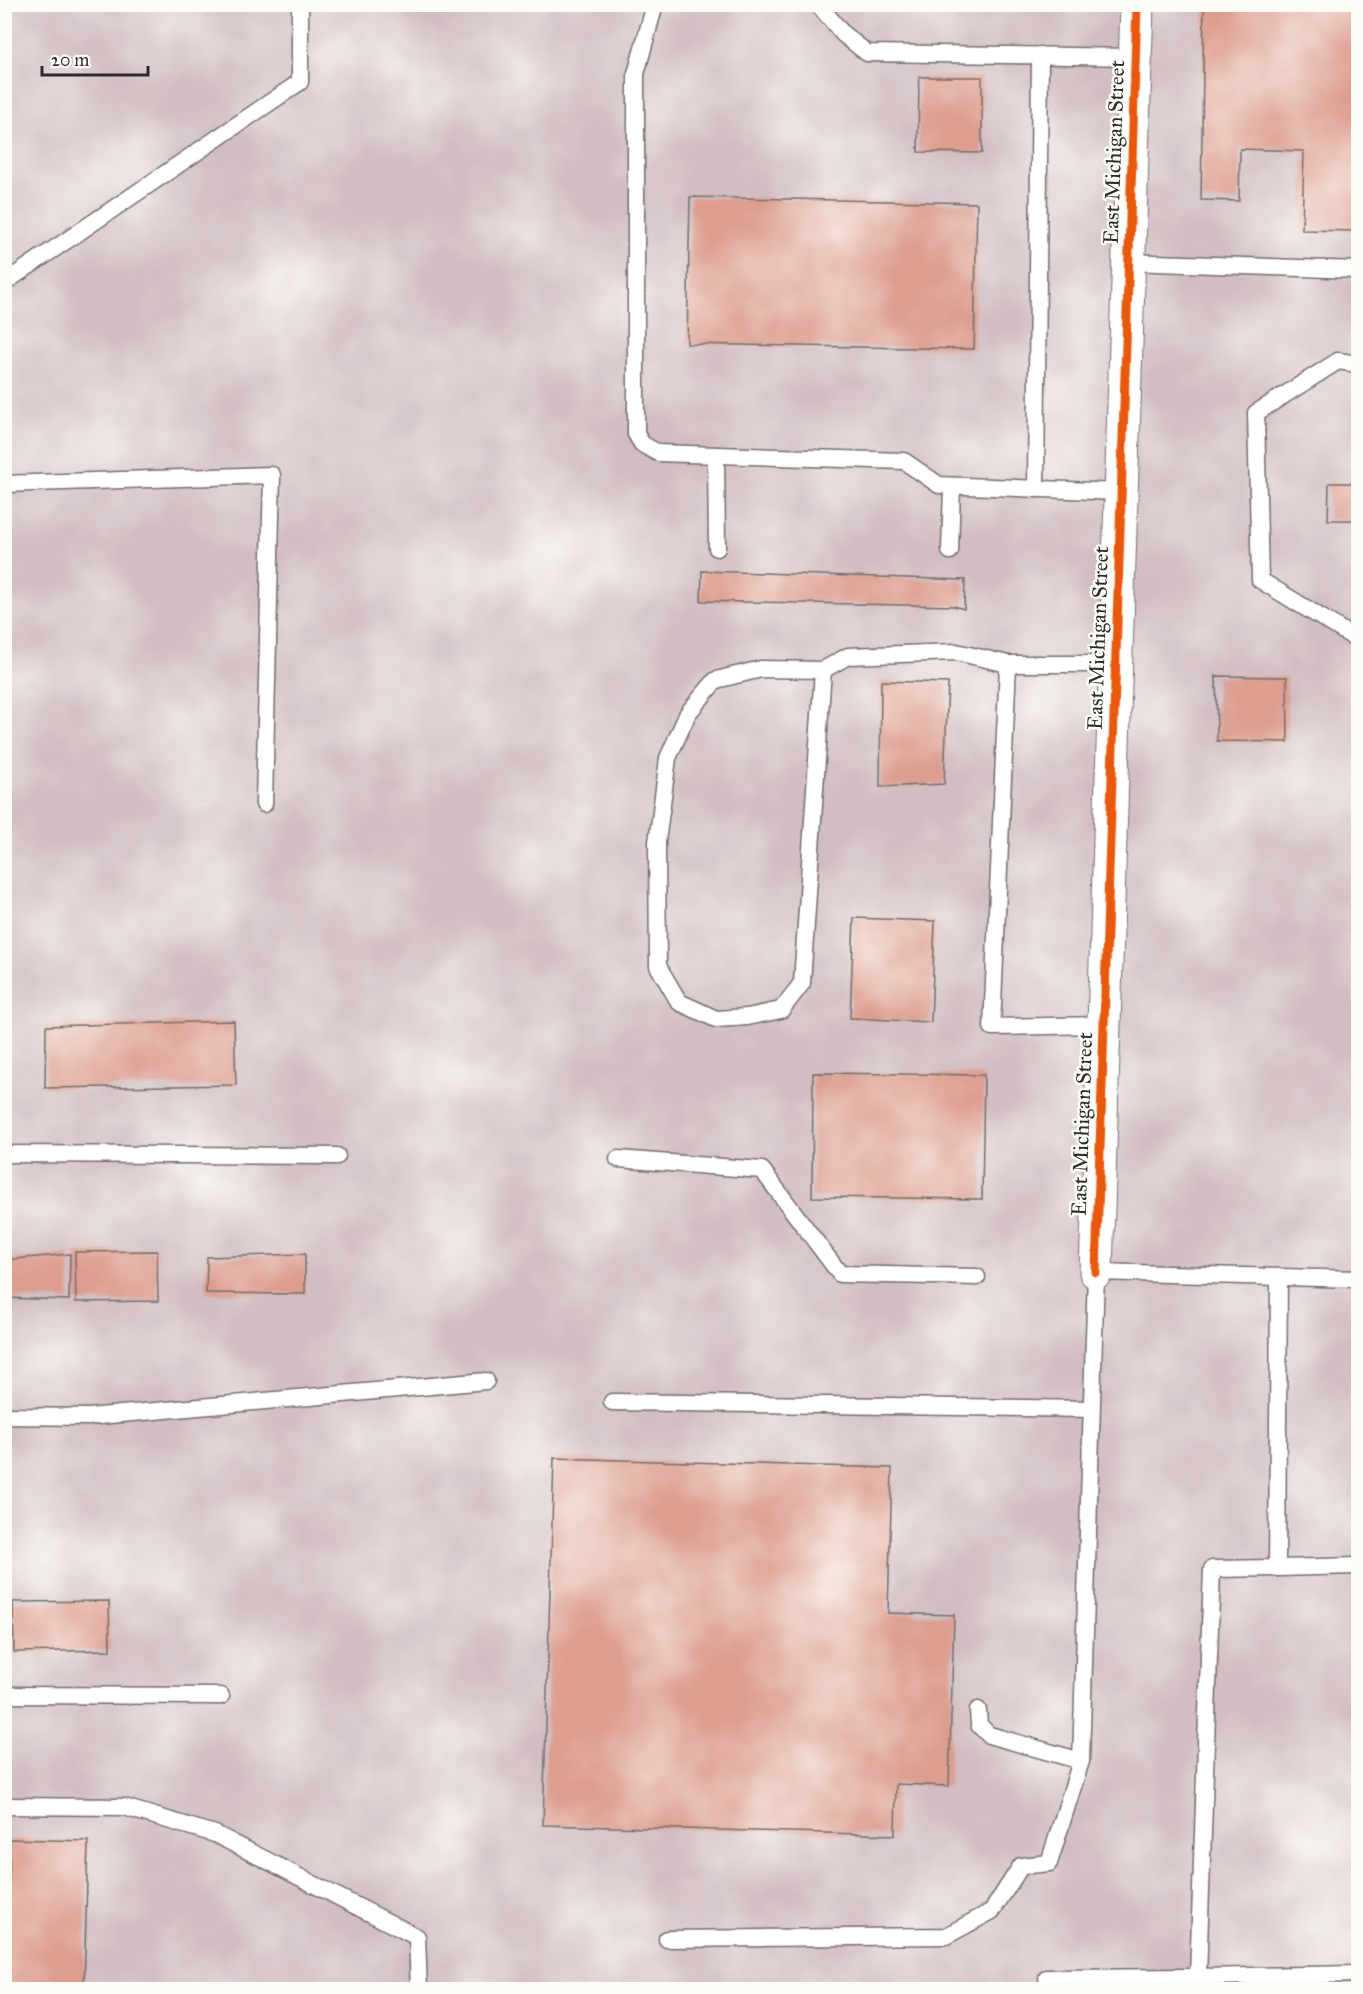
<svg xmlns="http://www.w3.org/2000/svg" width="1363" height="1994" font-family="'IM FELL Great Primer',serif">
<rect width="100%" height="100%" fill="#fdfcf7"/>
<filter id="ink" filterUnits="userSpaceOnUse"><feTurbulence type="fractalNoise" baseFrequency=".0167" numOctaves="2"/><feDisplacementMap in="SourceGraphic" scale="12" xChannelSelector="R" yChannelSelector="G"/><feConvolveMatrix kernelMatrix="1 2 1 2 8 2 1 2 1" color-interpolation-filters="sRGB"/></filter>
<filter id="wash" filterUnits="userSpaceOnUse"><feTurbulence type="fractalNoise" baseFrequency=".008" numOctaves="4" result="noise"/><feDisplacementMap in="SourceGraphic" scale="24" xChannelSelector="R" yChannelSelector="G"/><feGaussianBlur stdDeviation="1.35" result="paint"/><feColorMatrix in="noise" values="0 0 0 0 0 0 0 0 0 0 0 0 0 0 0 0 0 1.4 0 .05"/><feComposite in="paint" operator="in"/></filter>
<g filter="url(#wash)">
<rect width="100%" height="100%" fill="#f6ebd8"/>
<rect fill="#d2bec2" x="5" y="5" width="1353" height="1984"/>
<g id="blocks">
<g fill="#dd9e90">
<path d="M1204 4H1358V231L1302 230 1304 151 1240 149 1239 201 1201 200Z"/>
<path d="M919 77H982V153L918 152Z"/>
<path d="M690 197 977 203 974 349 687 344Z"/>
<path d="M1329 483H1358V520H1328Z"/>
<path d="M702 571 965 580 964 609 954 606 701 601Z"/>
<path d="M1216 676 1287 677 1288 742 1217 741Z"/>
<path d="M881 681 948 683 944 784 880 787Z"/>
<path d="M854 918 935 921 931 1022 850 1018Z"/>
<path d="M234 1021 236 1085 45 1088 46 1026Z"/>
<path d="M813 1073 984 1075 982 1199 812 1197Z"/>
<path d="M157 1251 158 1301 76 1302 75 1252Z"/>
<path d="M70 1254 69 1300 4 1298V1260Z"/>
<path d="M305 1254V1294L206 1293 207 1257Z"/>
<path d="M554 1458 892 1468 888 1613 954 1615 949 1786 896 1784 895 1835 543 1825Z"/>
<path d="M109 1601 110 1650 14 1652 13 1602Z"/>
<path d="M10 1839 88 1841 84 1990H6Z"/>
</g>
</g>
</g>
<g filter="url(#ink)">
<use href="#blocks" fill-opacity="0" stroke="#726e68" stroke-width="1.5"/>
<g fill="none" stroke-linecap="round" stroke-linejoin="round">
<g stroke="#726e68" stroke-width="19">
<g id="lane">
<path d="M655 4 636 74V434L642 444 658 453 904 461 939 485 1120 492"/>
<path d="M818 4 843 34 867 53 1135 57"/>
<path d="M1128 262 1358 270"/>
<path d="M4 283 300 82V4"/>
<path d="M1358 364 1338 361 1256 413 1260 580 1358 640"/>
<path d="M716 455 717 548"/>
<path d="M4 484 272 475 264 804"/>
<path d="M1036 489 1040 55"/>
<path d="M950 551 952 486"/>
<path d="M823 670 802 983 781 1010 747 1017 716 1019 679 1002 658 966 657 842 668 758 688 713 716 680 761 669 823 670 848 656 956 652 1008 664"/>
<path d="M1103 1025 992 1027 1008 664H1115"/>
<path d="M4 1154 337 1156"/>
<path d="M618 1159 762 1170 840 1274 977 1277"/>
<path d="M1279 1278 1277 1568 1212 1569 1198 1977 1358 1974"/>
<path d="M612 1402 1091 1409"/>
<path d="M4 1416 88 1417 486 1381"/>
<path d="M1277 1568 1358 1566"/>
<path d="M4 1695 221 1696"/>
<path d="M978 1710 979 1725 989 1735 1081 1761"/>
<path d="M4 1806 124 1807 215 1834 417 1937 419 1990"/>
<path d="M667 1939 946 1936 992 1911 1021 1866 1049 1863 1081 1761 1096 1272 1358 1279"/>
<path d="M1047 1978 1198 1977"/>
</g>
</g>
<g stroke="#726e68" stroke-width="35">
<path id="street" d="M1096 1272 1137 4"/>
</g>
<use href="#lane" stroke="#fff" stroke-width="16"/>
<use href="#street" stroke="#fff" stroke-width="33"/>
<g stroke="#fdfcf7" stroke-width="13">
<path id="cycleway" d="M1096 1272 1137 4"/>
</g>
<use href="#cycleway" stroke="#e8590c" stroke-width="9"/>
</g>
</g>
<g text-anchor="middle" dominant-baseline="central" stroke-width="5" stroke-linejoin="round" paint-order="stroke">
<g font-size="21" fill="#2b2b2b" stroke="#fdfcf7">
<text transform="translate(1114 152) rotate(-88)">East Michigan Street</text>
<text transform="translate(1098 638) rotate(-88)">East Michigan Street</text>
<text transform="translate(1082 1124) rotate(-88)">East Michigan Street</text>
</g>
</g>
<rect width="1363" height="1994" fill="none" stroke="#fdfcf7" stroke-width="24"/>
<path d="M42 66v9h106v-9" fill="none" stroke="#2b2b2b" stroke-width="3"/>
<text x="51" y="66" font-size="18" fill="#2b2b2b" stroke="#fdfcf7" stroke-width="4.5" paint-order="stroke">20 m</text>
</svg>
